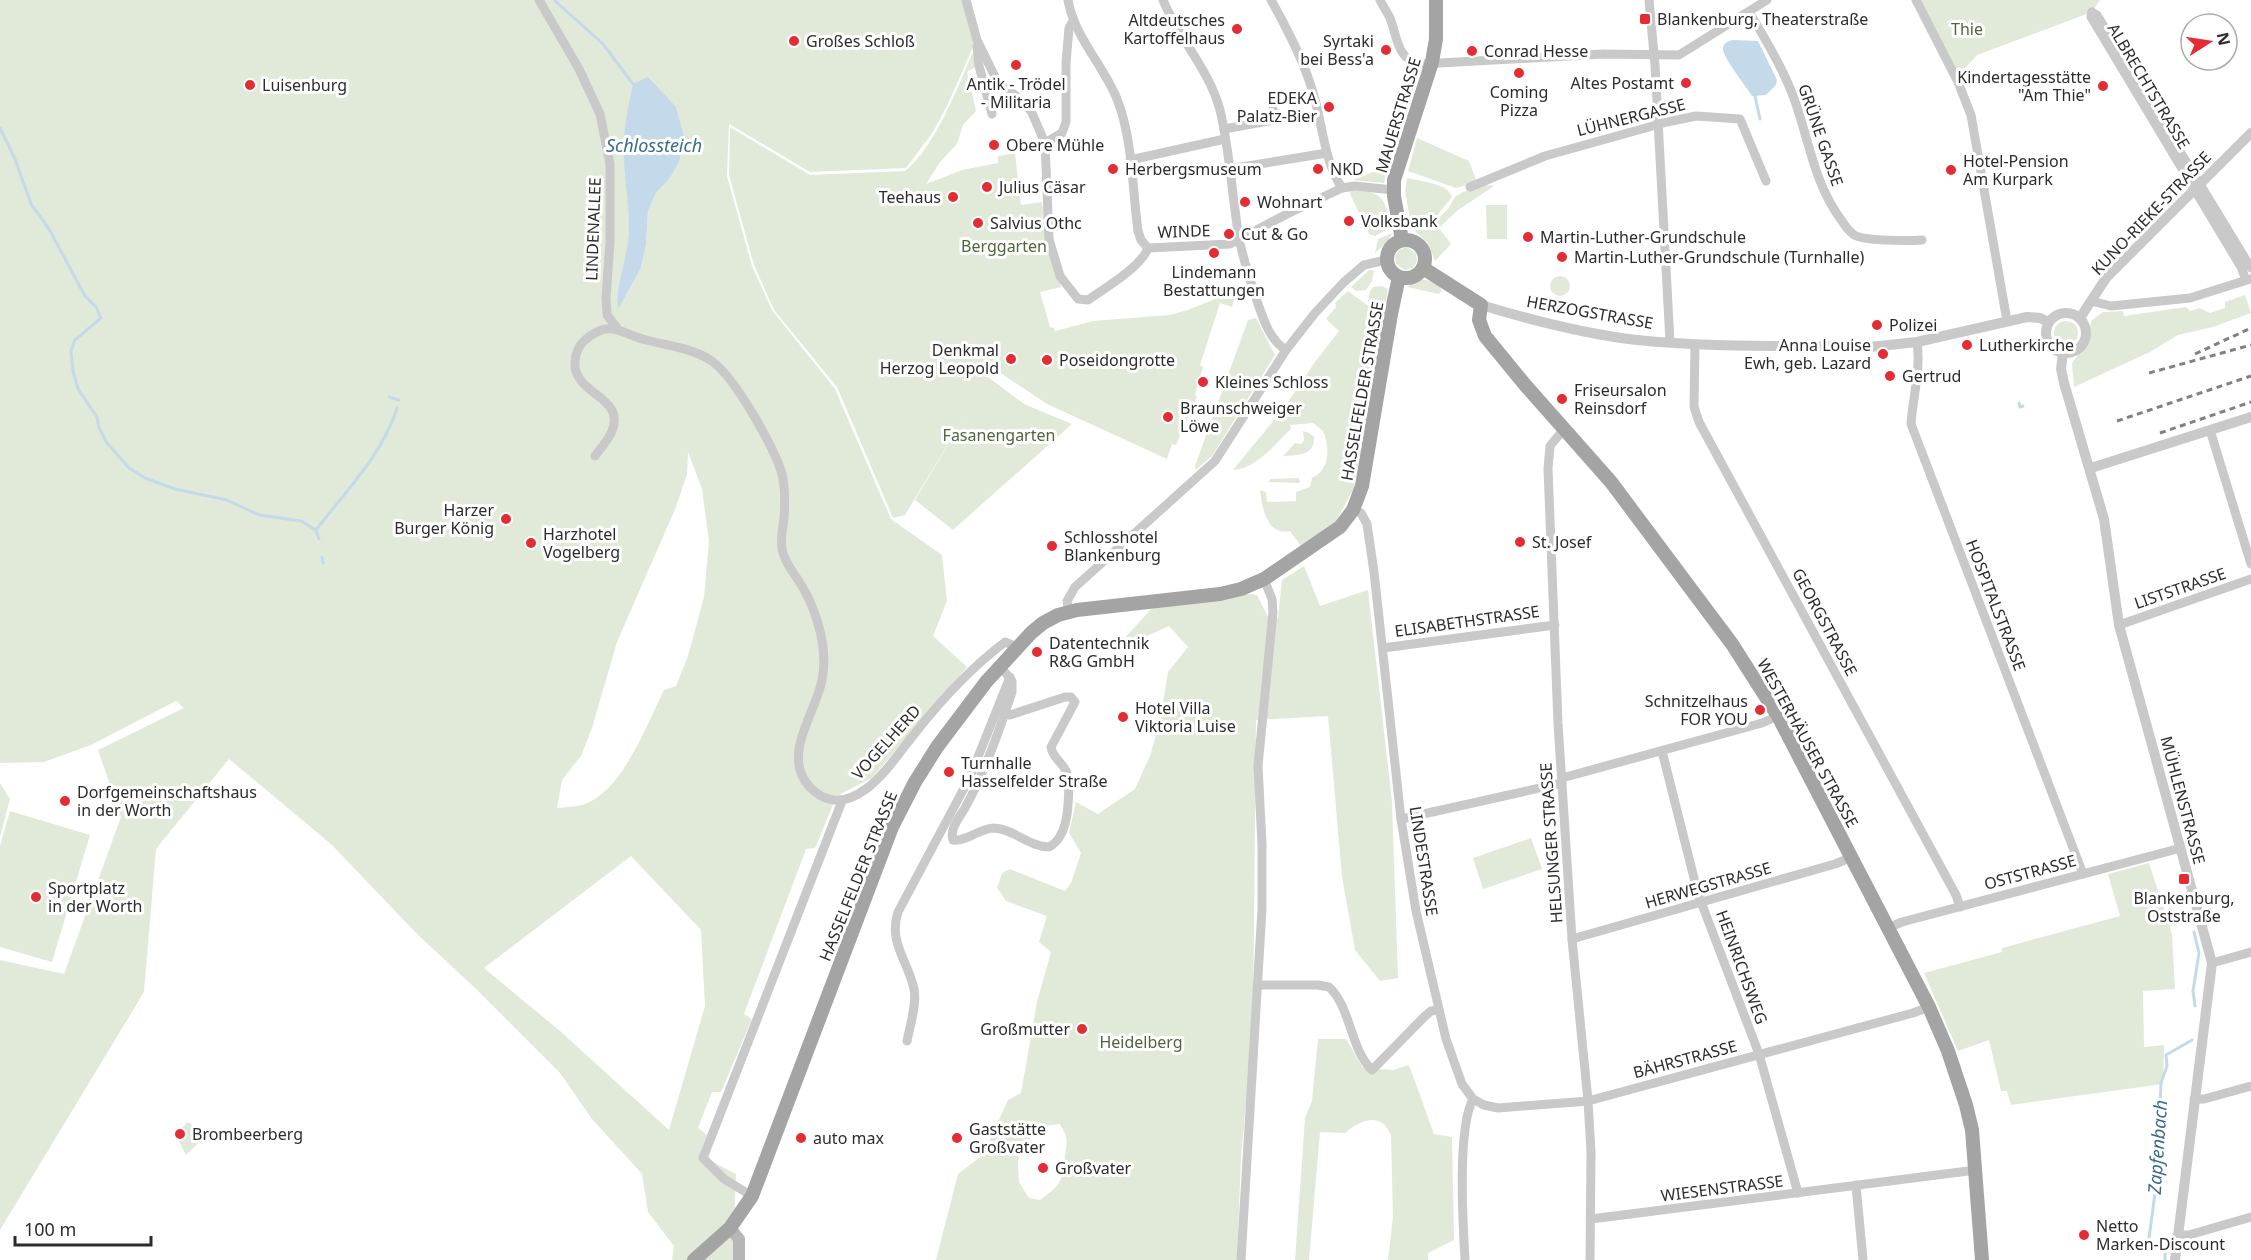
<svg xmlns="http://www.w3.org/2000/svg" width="2251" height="1260" font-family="'Noto Sans',sans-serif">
<rect width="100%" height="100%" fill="#fff"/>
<g fill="#e1ead8" fill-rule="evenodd">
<path d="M0 0H962L974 45 947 106 933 132 906 168 810 172 729 124 727 176 752 266 772 310 835 389 891 519 942 555 947 601 933 636 967 667 872 778 842 793 833 805 815 848 806 849 744 1014 752 1019 721 1092H712L698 1128 707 1135 701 1150 709 1160 736 1174 733 1260H672L674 1246 648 1212 642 1174 592 1119 560 1073 474 987 417 934 332 845 229 759 156 849 144 992 0 1230V960L64 974 121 817 98 750 184 708 176 701 91 745 44 762 0 763ZM683 152 670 178 656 193 648 211 646 245 641 268 618 308C614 292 626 261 628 243 630 229 628 214 629 200ZM688 452 702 489 709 541 704 597 688 656 676 686 664 690C647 724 623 790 585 804 577 807 566 807 557 808L562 780 581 756 592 728 617 642 676 507 687 474ZM631 856 701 930 705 1006 669 1130 560 1031 484 968Z"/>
<path d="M1920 0H2100L2092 12 1977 55 1959 75Z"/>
<path d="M975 47 977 66 967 72 976 111 963 125 957 144 940 162 926 184 962 170 998 163V156L1015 153 1021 205 1042 202 1047 238 1061 287 1040 292 1050 327 1054 328 1055 331 1093 321 1170 315 1188 310 1235 291 1236 293 1232 307 1220 303 1200 365 1203 367 1195 395 1197 396 1176 445 1172 444 1167 459 1047 404 996 370 988 377 1024 404 1072 424 953 530 915 500 968 411 905 515 893 518 837 387 774 310 754 265 729 175 730 127 810 175 905 171C935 148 960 82 975 47Z"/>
<path d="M1417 138 1469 161 1477 182 1456 188 1408 171Z"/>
<path d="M1373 172 1386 173 1384 183 1353 180Z"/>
<path d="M1407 178C1420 181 1448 183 1452 197L1435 218 1411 224 1405 191Z"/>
<path d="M1485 185 1494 186 1458 210 1439 228 1451 244 1435 261 1428 243 1413 229 1432 225 1447 210 1456 196 1463 192Z"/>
<path d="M1351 191C1383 190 1384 198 1392 227L1375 236 1369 234 1350 194Z"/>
<path d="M1486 205H1507V239H1487Z"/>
<path d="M1392 233 1389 241 1375 253 1378 239Z"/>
<path d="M1406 247 1416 253 1417 261 1413 268 1405 270 1396 264 1395 256 1399 250Z"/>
<path d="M1369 270 1374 271 1372 281 1366 290 1356 291 1351 287Z"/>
<circle cx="1560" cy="286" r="10"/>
<path d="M1417 280C1426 279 1436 281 1442 290L1439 294 1407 287Z"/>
<path d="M1382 286 1388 289 1385 310 1368 302 1370 291 1373 287Z"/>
<path d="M1348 291 1371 308 1384 313 1354 488 1335 523 1301 546 1290 531C1267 536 1262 508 1260 490L1266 492 1267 502 1296 501V492L1310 487 1312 478C1330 470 1330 447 1323 431L1313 423 1290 425 1291 429C1275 444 1256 469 1233 470L1284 408 1315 362 1339 331 1326 319 1336 307 1335 303Z"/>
<path d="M2245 295 2251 313 2213 327 2178 335 2150 352 2074 387 2072 363 2089 341 2091 321 2103 312 2123 311 2124 316 2186 307 2190 311 2200 308 2210 313 2225 308V302Z"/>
<path d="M1256 318 1275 355 1212 456 1196 470 1195 466 1248 320Z"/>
<circle cx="2066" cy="333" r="12"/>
<path d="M1303 431 1309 433 1314 437C1315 456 1298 455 1283 456L1295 443 1301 444 1304 441Z"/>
<path d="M1299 478 1300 482 1298 483 1268 482 1271 479Z"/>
<path d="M1304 566 1320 606 1368 590 1392 802 1398 978 1380 981 1355 950 1342 877 1328 716 1256 720 1253 1025 1241 1157 1237 1260H936L958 1174 983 1155 1008 1100 1021 1093 1037 1002 1051 952 1039 942 1047 916 1006 901 997 888 1002 873 1010 869 1065 891 1071 883 1081 853 1069 833 1076 802 1098 814 1135 789 1150 756 1160 721 1168 672 1188 647 1169 626 1147 636 1124 639 1151 609 1231 597 1243 593 1257 595 1268 617 1278 618 1282 580ZM1060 1124C1069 1140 1067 1138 1065 1156 1062 1182 1062 1184 1040 1200L1029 1198 1019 1182 1018 1161 1023 1146 1043 1126Z"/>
<path d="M0 783 10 799 0 837Z"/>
<path d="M10 811 90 835 52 962 0 947V846Z"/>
<path d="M1531 838 1542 869 1483 889 1473 858Z"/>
<path d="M2149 863 2172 934 2175 989 2143 991 2144 1047 2164 1045 2163 1084 2011 1105 2007 1091H2001L1989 1040 1958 1051 1924 973 2002 952V948L2120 916 2108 874Z"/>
<path d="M1318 1039H1346L1363 1068 1393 1070 1409 1065 1434 1134 1452 1137 1454 1240 1428 1253V1260H1388L1393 1217 1391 1135C1381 1111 1360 1120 1345 1133L1320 1132 1309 1260H1295L1305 1118 1312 1101Z"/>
<path d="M188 1122 207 1135 186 1155 175 1134Z"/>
</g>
<g fill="#c4daea">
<path d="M1733 40 1758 41 1777 80 1776 85 1766 95 1752 96C1746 86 1723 58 1723 49 1723 43 1728 41 1733 40Z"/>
<path d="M648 77 676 107 685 141 679 162 670 178 656 193 648 211 646 245 641 268 618 309C614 291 626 261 628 241 631 211 624 182 624 153 623 130 628 107 633 84Z"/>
</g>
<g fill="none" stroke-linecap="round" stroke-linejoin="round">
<g stroke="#c4daea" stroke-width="3">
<path d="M555 1 603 44 633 84"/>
<path d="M1755 96 1760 119"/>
<path d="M0 128 15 159 31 204 49 229 85 296 96 307 101 318 75 340 71 351 73 371 78 389 97 417 99 428 107 443 129 468 145 478 175 489 227 500 259 515 301 521 316 530 319 539"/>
<path d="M389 397 399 400"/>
<path d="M2019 403 2020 407 2023 406"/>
<path d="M316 530C345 492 383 454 397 408"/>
<path d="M322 557 323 563"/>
<path d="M2194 932 2199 953 2193 991 2195 1006"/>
<path d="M2165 1260V1248L2149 1241V1238L2159 1164 2158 1150 2161 1083 2167 1066 2166 1055 2192 1040"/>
</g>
<g stroke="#c9c9c9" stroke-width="9">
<path d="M539 0 579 69 600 114 610 164V242L606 298 607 315 617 328"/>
<path d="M966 0 977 40 997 81 1025 103 1032 113 1045 143 1049 239 1060 276 1078 299 1088 300C1105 288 1141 267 1148 248"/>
<path d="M1068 0C1074 36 1103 65 1117 99 1133 140 1132 187 1138 231L1141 240 1148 248"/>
<path d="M1163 0C1179 39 1209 69 1220 110 1230 152 1232 196 1239 238 1243 260 1251 282 1258 304 1264 321 1270 340 1286 350"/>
<path d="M1271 0C1288 30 1305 63 1314 96 1323 127 1324 161 1342 188"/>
<path d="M1380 0C1383 6 1387 12 1390 18 1397 36 1397 61 1421 64L1604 54 1679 55 1767 0"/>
<path d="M1649 0 1655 65 1670 342"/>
<path d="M1916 0 1958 82 1971 115 2007 321"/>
<path d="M1749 12C1765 38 1781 65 1792 93 1809 137 1813 183 1842 221 1845 226 1849 231 1854 235 1864 241 1909 241 1922 240"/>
<path d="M2092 12 2091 17 2241 267 2246 280"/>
<path d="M2092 12 2097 15 2251 268"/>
<path d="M977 46 979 66 992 114"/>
<path d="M1224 129 1274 120 1273 109"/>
<path d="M1045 143 1062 133 1066 122V63L1069 28 1073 21"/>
<path d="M1130 160 1225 139"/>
<path d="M1229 169 1327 153"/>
<path d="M1470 187 1545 156 1667 122 1696 116 1740 119 1766 181"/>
<path d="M1148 248 1230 244 1287 214 1342 188 1355 186 1393 190"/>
<path d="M2091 301 2111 306 2190 298 2250 279"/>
<path d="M1917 342C1921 369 1913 396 1911 424L2083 874"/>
<path d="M1695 344 1694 407 1699 422 1956 895 1960 907"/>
<path d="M1564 429 1550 446 1548 469 1558 723 1572 939 1588 1101 1591 1152 1590 1260"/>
<path d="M2210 430 2251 564"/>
<path d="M595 456C601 448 609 439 612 431 626 396 573 395 575 362 575 354 579 345 585 340 610 318 622 334 646 340 668 346 694 348 713 362 735 378 777 451 783 478 785 491 785 505 784 518 783 528 780 538 782 548 784 563 796 575 803 588 812 603 817 618 821 635 824 650 825 666 822 680 816 712 785 750 805 781 810 789 820 797 829 799 843 803 855 797 866 789 886 774 901 750 916 732 942 699 972 667 1005 642L1017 647"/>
<path d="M1353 510 1361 513 1367 524 1374 572 1401 819 1416 911 1446 1039 1462 1084 1473 1099 1484 1105 1498 1108 1588 1101 1913 1013 1929 1007"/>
<path d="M1069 612 1067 601 1075 587 1215 461 1286 350 1315 313 1344 282 1364 265 1386 260"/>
<path d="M2119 625 2251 579"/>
<path d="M1383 648 1555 625"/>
<path d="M1000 666 1012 681V692C1000 729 985 772 966 806 961 816 949 828 953 840 966 842 980 828 994 828 1014 829 1029 847 1049 847 1057 843 1063 833 1065 824 1068 814 1071 779 1066 771 1062 762 1052 757 1051 747L1075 702 1071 697H1065L1010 715 1005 713"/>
<path d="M1662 751 1698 894 1759 1054 1798 1193"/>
<path d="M1562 778 1762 723 1778 716"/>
<path d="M1401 819 1562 783"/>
<path d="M1888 928 1902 922 2181 848"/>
<path d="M1572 939 1835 864 1852 857"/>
<path d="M2212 963 2251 952"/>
<path d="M1258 985H1318L1329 987C1351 1007 1350 1049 1372 1070L1424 1017 1431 1011 1438 1010"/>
<path d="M907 1041C910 1026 917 1004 914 989 908 961 888 942 898 912L970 777 1010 677"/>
<path d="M2194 1099H2204L2251 1086"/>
<path d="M1856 1185 1863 1260"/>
<path d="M752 1196 724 1179 703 1158 842 801"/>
<path d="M1591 1219 1976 1170"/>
<path d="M2178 1235H2189L2251 1217"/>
<path d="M1241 1260 1262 909V844L1258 766 1273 612 1272 599 1264 579"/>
<path d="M1465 1260C1463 1223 1457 1129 1473 1099"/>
</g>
<g stroke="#c9c9c9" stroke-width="10">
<path d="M1481 305C1531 320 1585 334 1637 340 1714 348 1792 345 1870 347L1917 342 2027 317 2040 318 2048 322"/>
<circle cx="2066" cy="333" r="20"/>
<path d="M2080 318 2106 278 2251 133"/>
<path d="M2063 353 2061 369 2064 383 2104 519 2119 625 2212 963 2175 1260"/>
<path d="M2091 468 2251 417"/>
</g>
<path stroke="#b6b6b6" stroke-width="12" d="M730 1228 739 1239V1260"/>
<g stroke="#a4a4a4" stroke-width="14">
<circle cx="1406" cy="259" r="19"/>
<path d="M1402 240 1394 196V180L1432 62 1436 39V0"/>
<path d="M1423 268 1481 305 1479 320 1485 336 1526 386 1611 482 1732 644 1778 716 1929 1007 1948 1051 1966 1105 1972 1130 1982 1260"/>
<path d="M694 1260 730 1228 752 1196 892 827 915 782 937 747 986 682 1031 633 1043 623 1058 615 1077 610 1220 594 1241 589 1264 579 1340 527 1353 510 1362 486 1391 314 1399 277"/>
</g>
<g stroke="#818181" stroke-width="3" stroke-dasharray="6 4.5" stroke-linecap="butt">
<path d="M2195 354 2251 328"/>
<path d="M2149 373 2251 345"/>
<path d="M2117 421 2251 376"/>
<path d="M2160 433 2251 402"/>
</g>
</g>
<g fill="#e42c35" stroke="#fff" stroke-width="2">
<rect x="1639" y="13" width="12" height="12" rx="3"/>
<circle cx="1237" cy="29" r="6"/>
<circle cx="794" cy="41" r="6"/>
<circle cx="1386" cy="50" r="6"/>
<circle cx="1472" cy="51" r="6"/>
<circle cx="1016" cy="65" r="6"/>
<circle cx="1519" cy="73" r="6"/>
<circle cx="1686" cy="83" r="6"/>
<circle cx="250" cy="85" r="6"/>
<circle cx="2103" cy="86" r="6"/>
<circle cx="1329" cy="107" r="6"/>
<circle cx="994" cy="145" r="6"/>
<circle cx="1113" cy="169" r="6"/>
<circle cx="1318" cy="169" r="6"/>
<circle cx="1951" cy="170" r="6"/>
<circle cx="987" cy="187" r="6"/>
<circle cx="953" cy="197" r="6"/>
<circle cx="1245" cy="202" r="6"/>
<circle cx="1349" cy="221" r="6"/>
<circle cx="978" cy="223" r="6"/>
<circle cx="1229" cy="234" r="6"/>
<circle cx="1528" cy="237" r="6"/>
<circle cx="1214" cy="253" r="6"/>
<circle cx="1562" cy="257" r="6"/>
<circle cx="1877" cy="325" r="6"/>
<circle cx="1967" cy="345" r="6"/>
<circle cx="1883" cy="354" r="6"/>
<circle cx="1011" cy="359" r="6"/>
<circle cx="1047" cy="360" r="6"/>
<circle cx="1890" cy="376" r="6"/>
<circle cx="1203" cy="382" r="6"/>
<circle cx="1562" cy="399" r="6"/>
<circle cx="1168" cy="417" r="6"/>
<circle cx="506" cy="519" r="6"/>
<circle cx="1520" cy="542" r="6"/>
<circle cx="531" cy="543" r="6"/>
<circle cx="1052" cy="546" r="6"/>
<circle cx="1037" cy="652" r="6"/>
<circle cx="1760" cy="710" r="6"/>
<circle cx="1123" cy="717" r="6"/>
<circle cx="949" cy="772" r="6"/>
<circle cx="65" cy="801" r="6"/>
<rect x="2178" y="873" width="12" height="12" rx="3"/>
<circle cx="36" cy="897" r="6"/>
<circle cx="1082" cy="1029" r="6"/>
<circle cx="180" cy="1134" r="6"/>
<circle cx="801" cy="1138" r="6"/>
<circle cx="957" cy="1138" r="6"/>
<circle cx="1043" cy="1168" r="6"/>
<circle cx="2084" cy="1235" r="6"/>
</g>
<g text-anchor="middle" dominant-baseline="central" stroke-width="6" stroke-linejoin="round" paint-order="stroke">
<g font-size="16" fill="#2c2c2c" stroke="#fff" text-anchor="start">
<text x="1657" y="19">Blankenburg, Theaterstraße</text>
<text x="1225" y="20" text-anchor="end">Altdeutsches<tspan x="1225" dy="18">Kartoffelhaus</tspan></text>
<text x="806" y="41">Großes Schloß</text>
<text x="1374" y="41" text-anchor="end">Syrtaki<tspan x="1374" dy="18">bei Bess'a</tspan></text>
<text x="1484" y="51">Conrad Hesse</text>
<text x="2091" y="77" text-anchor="end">Kindertagesstätte<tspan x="2091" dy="18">"Am Thie"</tspan></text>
<text x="1674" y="83" text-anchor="end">Altes Postamt</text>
<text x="1016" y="84" text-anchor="middle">Antik - Trödel<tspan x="1016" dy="18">- Militaria</tspan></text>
<text x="262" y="85">Luisenburg</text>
<text x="1519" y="92" text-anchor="middle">Coming<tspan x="1519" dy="18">Pizza</tspan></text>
<text x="1317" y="98" text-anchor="end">EDEKA<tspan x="1317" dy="18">Palatz-Bier</tspan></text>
<text x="1006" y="145">Obere Mühle</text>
<text x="1963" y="161">Hotel-Pension<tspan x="1963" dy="18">Am Kurpark</tspan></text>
<text x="1125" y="169">Herbergsmuseum</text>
<text x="1330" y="169">NKD</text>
<text x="999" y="187">Julius Cäsar</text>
<text x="941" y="197" text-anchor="end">Teehaus</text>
<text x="1257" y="202">Wohnart</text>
<text x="1361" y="221">Volksbank</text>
<text x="990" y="223">Salvius Othc</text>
<text x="1241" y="234">Cut &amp; Go</text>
<text x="1540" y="237">Martin-Luther-Grundschule</text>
<text x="1574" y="257">Martin-Luther-Grundschule (Turnhalle)</text>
<text x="1214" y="272" text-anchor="middle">Lindemann<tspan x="1214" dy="18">Bestattungen</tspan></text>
<text x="1889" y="325">Polizei</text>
<text x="1871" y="345" text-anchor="end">Anna Louise<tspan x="1871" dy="18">Ewh, geb. Lazard</tspan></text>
<text x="1979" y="345">Lutherkirche</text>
<text x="999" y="350" text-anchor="end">Denkmal<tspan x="999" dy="18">Herzog Leopold</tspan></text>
<text x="1059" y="360">Poseidongrotte</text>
<text x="1902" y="376">Gertrud</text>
<text x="1215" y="382">Kleines Schloss</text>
<text x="1574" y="390">Friseursalon<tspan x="1574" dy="18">Reinsdorf</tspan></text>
<text x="1180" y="408">Braunschweiger<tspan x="1180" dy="18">Löwe</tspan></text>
<text x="494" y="510" text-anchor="end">Harzer<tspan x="494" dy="18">Burger König</tspan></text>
<text x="543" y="534">Harzhotel<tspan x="543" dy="18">Vogelberg</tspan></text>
<text x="1064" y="537">Schlosshotel<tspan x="1064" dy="18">Blankenburg</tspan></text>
<text x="1532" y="542">St. Josef</text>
<text x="1049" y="643">Datentechnik<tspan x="1049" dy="18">R&amp;G GmbH</tspan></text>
<text x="1748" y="701" text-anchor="end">Schnitzelhaus<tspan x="1748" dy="18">FOR YOU</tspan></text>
<text x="1135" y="708">Hotel Villa<tspan x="1135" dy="18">Viktoria Luise</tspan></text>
<text x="961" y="763">Turnhalle<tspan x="961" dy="18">Hasselfelder Straße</tspan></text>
<text x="77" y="792">Dorfgemeinschaftshaus<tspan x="77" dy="18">in der Worth</tspan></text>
<text x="48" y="888">Sportplatz<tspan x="48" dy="18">in der Worth</tspan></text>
<text x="2184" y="898" text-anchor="middle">Blankenburg,<tspan x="2184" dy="18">Oststraße</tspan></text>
<text x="1070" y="1029" text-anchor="end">Großmutter</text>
<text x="969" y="1129">Gaststätte<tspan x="969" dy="18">Großvater</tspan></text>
<text x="192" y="1134">Brombeerberg</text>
<text x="813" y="1138">auto max</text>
<text x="1055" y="1168">Großvater</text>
<text x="2096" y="1226">Netto<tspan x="2096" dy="18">Marken-Discount</tspan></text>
</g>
<g font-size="16" fill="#4e663a" stroke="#fff">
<text x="1967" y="29">Thie</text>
<text x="1004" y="246">Berggarten</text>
<text x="999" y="435">Fasanengarten</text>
<text x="1141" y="1042">Heidelberg</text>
</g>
<g font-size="16" fill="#2c2c2c" stroke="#fff">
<text transform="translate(2149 86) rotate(59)">ALBRECHTSTRASSE</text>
<text transform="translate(1398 115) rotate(-73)">MAUERSTRASSE</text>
<text transform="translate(1631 117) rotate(-14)">LÜHNERGASSE</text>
<text transform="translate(1821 135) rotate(71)">GRÜNE GASSE</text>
<text transform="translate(2151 213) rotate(-46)">KUNO-RIEKE-STRASSE</text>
<text transform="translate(593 229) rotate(-88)">LINDENALLEE</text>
<text transform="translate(1184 231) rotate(-2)">WINDE</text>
<text transform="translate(1590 312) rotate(10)">HERZOGSTRASSE</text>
<text transform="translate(1362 391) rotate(-80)">HASSELFELDER STRASSE</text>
<text transform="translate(2180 588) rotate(-19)">LISTSTRASSE</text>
<text transform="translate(1996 605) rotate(69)">HOSPITALSTRASSE</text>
<text transform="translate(1467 621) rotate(-8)">ELISABETHSTRASSE</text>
<text transform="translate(1825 622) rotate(62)">GEORGSTRASSE</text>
<text transform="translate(886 742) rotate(-48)">VOGELHERD</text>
<text transform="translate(1808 743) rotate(61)">WESTERHÄUSER STRASSE</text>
<text transform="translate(2183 800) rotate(75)">MÜHLENSTRASSE</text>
<text transform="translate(1551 843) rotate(-94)">HELSUNGER STRASSE</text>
<text transform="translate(1424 861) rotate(81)">LINDESTRASSE</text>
<text transform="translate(2030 872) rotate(-15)">OSTSTRASSE</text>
<text transform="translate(858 876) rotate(-68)">HASSELFELDER STRASSE</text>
<text transform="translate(1708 885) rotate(-16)">HERWEGSTRASSE</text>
<text transform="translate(1742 967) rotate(70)">HEINRICHSWEG</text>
<text transform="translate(1685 1059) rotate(-15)">BÄHRSTRASSE</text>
<text transform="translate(1722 1188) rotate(-7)">WIESENSTRASSE</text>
</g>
<g font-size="18" font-style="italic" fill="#3b6b8c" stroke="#fff">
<text x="654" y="145">Schlossteich</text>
<text transform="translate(2157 1147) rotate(-86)">Zapfenbach</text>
</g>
</g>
<g transform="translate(2209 42) rotate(78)"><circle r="28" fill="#ffffff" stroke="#ababab" stroke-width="1.5"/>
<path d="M0-4.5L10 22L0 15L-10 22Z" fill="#e42c35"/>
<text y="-9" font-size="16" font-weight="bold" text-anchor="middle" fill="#2c2c2c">N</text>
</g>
<path d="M15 1236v9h136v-9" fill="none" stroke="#2c2c2c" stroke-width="3"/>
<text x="24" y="1236" font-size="18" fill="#2c2c2c" stroke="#ffffff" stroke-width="4.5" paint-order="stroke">100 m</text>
</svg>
